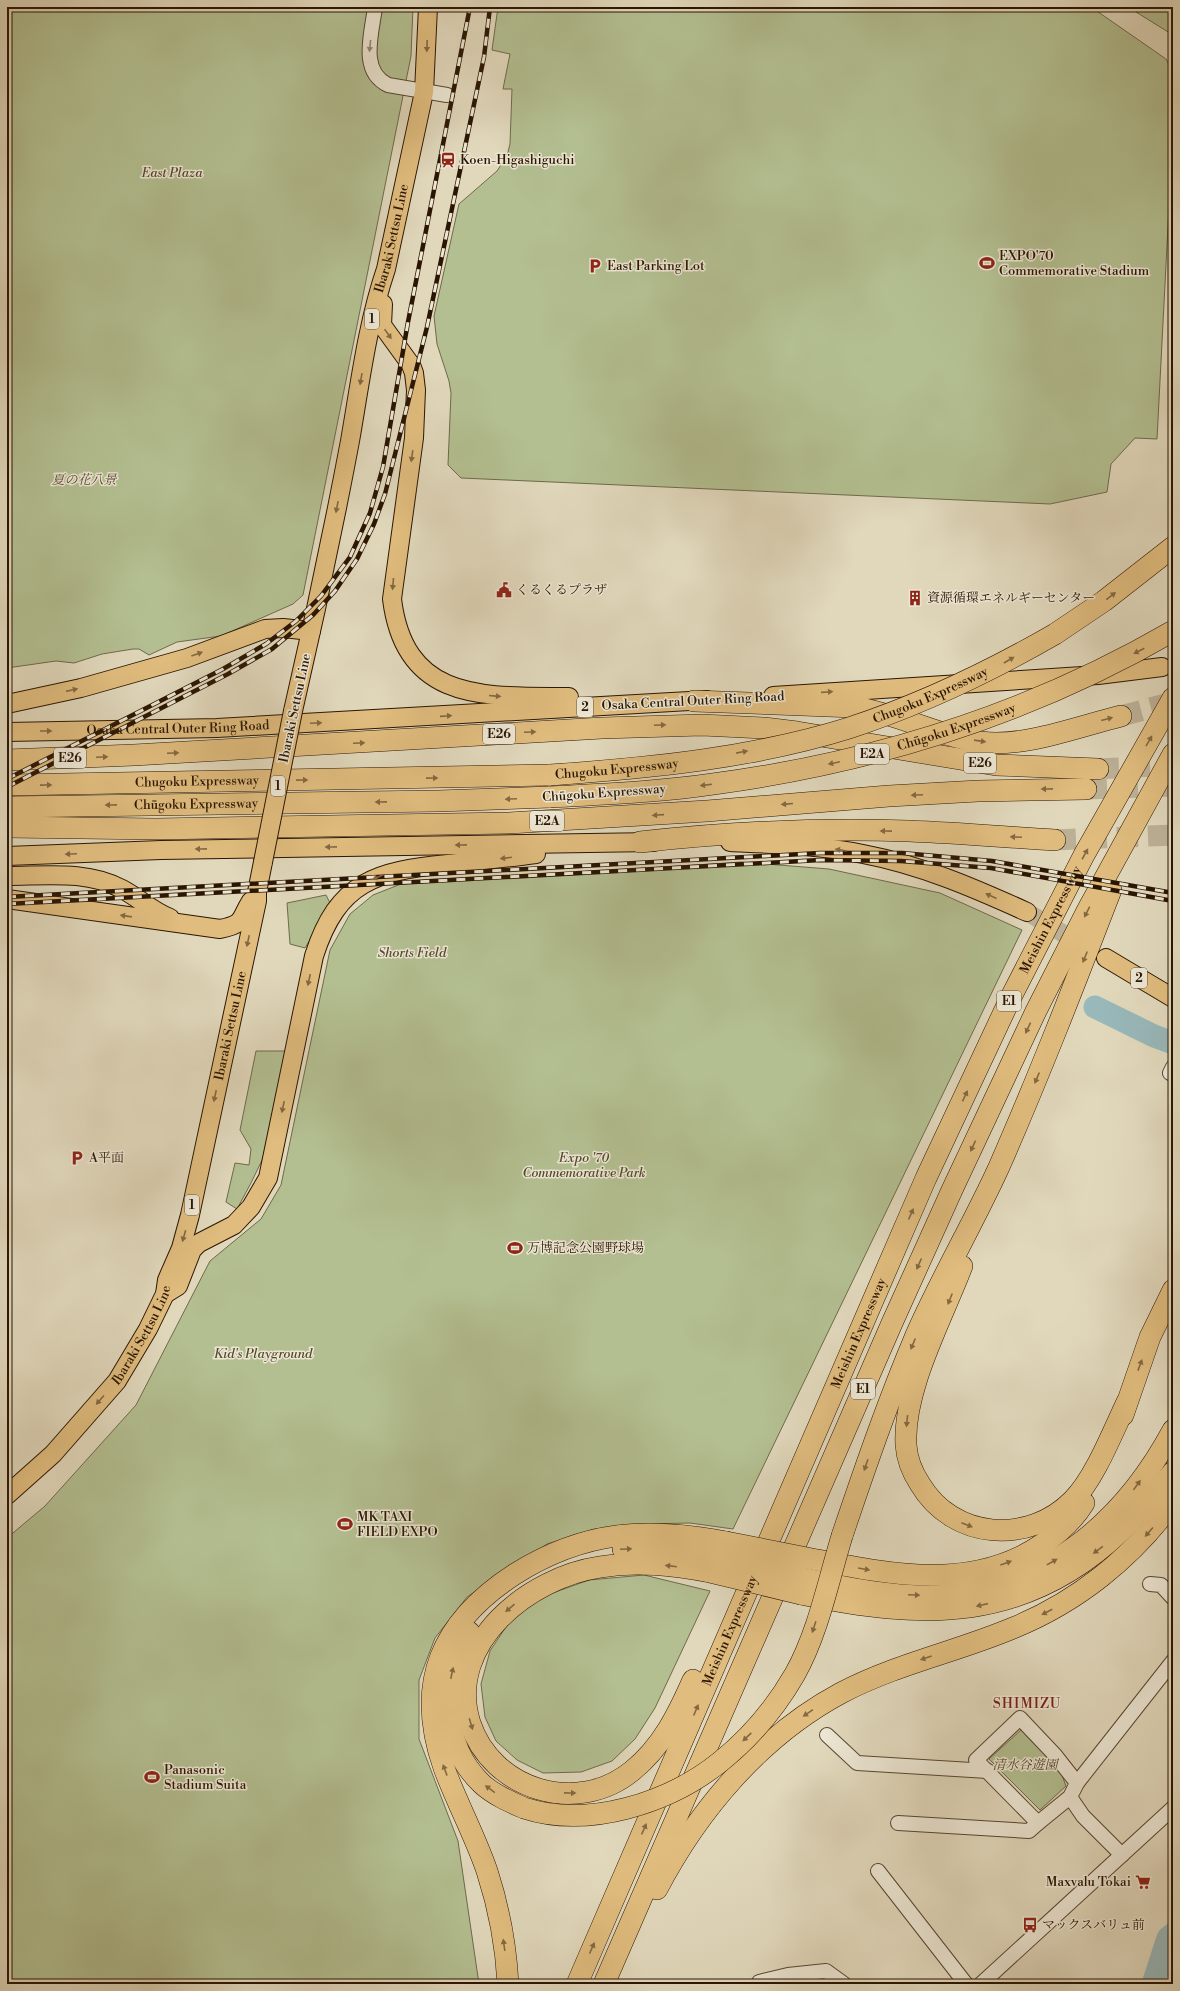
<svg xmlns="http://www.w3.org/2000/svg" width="1180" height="1991" font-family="'Libre Bodoni','Noto Serif JP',serif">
<rect width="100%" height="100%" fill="#e1d8bc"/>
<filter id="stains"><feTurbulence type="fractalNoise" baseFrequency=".005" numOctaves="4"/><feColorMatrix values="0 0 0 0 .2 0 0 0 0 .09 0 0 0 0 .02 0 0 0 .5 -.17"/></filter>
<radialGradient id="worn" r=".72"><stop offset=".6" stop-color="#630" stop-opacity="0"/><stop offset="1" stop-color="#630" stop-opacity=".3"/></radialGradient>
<g fill="#b3bf91" stroke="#6e6a4a">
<path d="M7 7H413L411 56 303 595 293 604 221 636 177 642 149 655 139 649H133L102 654 74 663 56 661 7 668Z"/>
<path d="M498 7H1091L1166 59 1173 72V129L1157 439 1135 438 1111 464 1107 492 1050 504 461 478 448 465 451 393 449 381 437 344 434 316 459 204 497 171 507 156 510 144 512 89H503L510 54 492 50Z"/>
<path d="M1128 7H1173V35Z"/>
<path d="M741 862 829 869 940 893 1022 930 733 1529 690 1523 642 1524 594 1529 547 1544 467 1597 435 1638 419 1680V1739L458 1841 479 1984H7V1538L45 1506 136 1405 210 1261 261 1219 281 1185 330 950 350 914 373 895 401 884Z"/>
<path d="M326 895 331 905 305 948 290 944 287 903Z"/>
<path d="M256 1051H286L266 1152 251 1183 237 1209 226 1202 235 1163 249 1165 251 1149 240 1130Z"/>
<path d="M644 1575 710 1591 655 1708 635 1739 612 1761 581 1772 543 1773 517 1760 496 1741 485 1717 481 1684 490 1651 511 1619 544 1596 589 1580Z"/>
<path d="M1021 1730 1060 1770 1066 1786 1040 1810 989 1759Z"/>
</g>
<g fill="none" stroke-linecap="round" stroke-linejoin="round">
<g stroke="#98b8ba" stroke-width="23">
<path d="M1095 1007 1154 1036 1173 1043"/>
<path d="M1153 1984 1168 1938 1173 1934"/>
</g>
<path stroke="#bcb197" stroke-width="18" stroke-dasharray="18 9" stroke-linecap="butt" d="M1027 912 1084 946"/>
<g stroke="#bcb197" stroke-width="21" stroke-dasharray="21 10" stroke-linecap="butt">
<path d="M1121 716 1173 702"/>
<path d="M1098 769 1173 765"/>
<path d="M1086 789 1173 786"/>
<path d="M1055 840 1173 835"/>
</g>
<g stroke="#584630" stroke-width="16">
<g id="minor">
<path d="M375 7C372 33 359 71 388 85L447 95"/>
<path d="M1170 1073 1173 1067"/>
<path d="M1150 1584 1161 1585 1173 1598"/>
<path d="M827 1735 857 1763 988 1771"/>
<path d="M1077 1783 1173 1661"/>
<path d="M1070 1797 1038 1823 976 1760 1020 1718 1055 1755 1077 1783 1070 1797 1083 1816 1122 1855"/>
<path d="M898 1823 1029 1831 1038 1823"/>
<path d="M878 1871 966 1984"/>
<path d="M758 1984 759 1982 788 1975 826 1971 844 1984"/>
<path d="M981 1984 1173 1808"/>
</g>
</g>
<g stroke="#2a1502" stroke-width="20">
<g id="major">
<path d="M383 304 382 325 411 365 414 373 416 390 414 438 392 599C405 704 486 696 569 697"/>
<path d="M773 696 1098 675 1162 667"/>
<path d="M7 704 81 688 187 658 265 629 283 628 311 631"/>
<path id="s1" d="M293 711C314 621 333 531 350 441 360 384 367 325 386 269L424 92 428 7"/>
<path id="s2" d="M7 732 217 728 707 700"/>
<path d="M730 842C774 844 819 845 863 854 921 865 974 888 1027 912"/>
<path d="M7 856 161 850 654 842"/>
<path d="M7 876C45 876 87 870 122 889 139 898 152 911 170 918"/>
<path d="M7 899 220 929C245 924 239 920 251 901"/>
<path d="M1106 958 1173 998"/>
<path d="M165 1294 178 1286 192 1250 199 1243 234 1225 251 1207 268 1178 314 956C338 881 376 871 448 864 477 861 507 858 536 854"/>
<path id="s3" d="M7 1495 53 1454 117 1381 148 1329 165 1294 167 1280 181 1248 190 1215 257 901V892L263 862"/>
</g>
</g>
<g stroke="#2a1502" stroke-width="22">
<g id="highway">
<path d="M1055 634 1104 601 1173 547"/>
<path d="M694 701 855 707C899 714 938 736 981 742 1023 748 1080 726 1121 716"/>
<path d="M7 760 134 755 602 728 702 725 764 728 797 732 996 765 1098 769"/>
<path id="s4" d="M7 785 550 775"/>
<path id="s5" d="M7 807 438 801 550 797"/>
<path d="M7 827 156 829 509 823 707 811 889 796 978 791 1086 789"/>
<path d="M640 842C729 832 819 828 909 831 958 833 1006 837 1055 840"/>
<path d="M962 1266C942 1319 903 1389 906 1445 907 1459 912 1472 920 1484 953 1540 1029 1545 1073 1500 1095 1478 1113 1431 1127 1402"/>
<path d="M1123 1415 1150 1337 1173 1290"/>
<path d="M842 1536C865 1468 888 1401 916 1335 941 1278 973 1224 999 1167 1039 1076 1075 983 1111 890"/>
<path d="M623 1549 681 1551 720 1558"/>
<path d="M812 1559C888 1574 971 1592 1041 1545 1058 1534 1073 1521 1084 1503"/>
<path d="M811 1580C851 1589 893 1597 934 1596 1044 1591 1123 1523 1173 1430"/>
<path d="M801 1594C923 1620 1025 1623 1121 1531 1140 1513 1156 1492 1173 1472"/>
<path d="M469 1632C441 1679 440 1744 482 1784 494 1795 510 1802 524 1808"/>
<path d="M693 1680C678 1714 662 1747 632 1771 577 1816 492 1790 470 1723 445 1643 530 1577 600 1567 637 1561 673 1565 710 1572"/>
<path d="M657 1889C699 1809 761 1736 841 1693 896 1664 956 1652 1013 1628 1077 1602 1132 1558 1173 1502"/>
<path d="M508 1984C506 1945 499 1908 487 1871 475 1836 457 1803 444 1768 414 1683 441 1622 515 1574 585 1530 647 1527 726 1542"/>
<path id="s6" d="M577 1984 926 1178 1010 999 1084 855 1173 698"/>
<path d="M604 1984 892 1323 952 1190 1036 1011 1088 909 1173 754"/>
</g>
</g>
<use href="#minor" stroke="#ece6d3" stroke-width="14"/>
<use href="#major" stroke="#e0bc7e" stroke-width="18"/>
<use href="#highway" stroke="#e0bc7e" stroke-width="21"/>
<g stroke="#2a1502" stroke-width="4.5">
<g id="rail">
<path d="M7 779 223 669 266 644 296 621 321 596 350 557 370 513 383 467 408 322 470 7"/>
<path d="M7 787 228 674 272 649 313 615 335 591 357 559 374 524 385 494 427 327 484 57 490 7"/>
<path d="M7 897 820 853H902L992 861 1173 893"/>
<path d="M7 904 820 860 901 861 991 868 1173 901"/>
</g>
</g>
<use href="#rail" stroke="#ece6d3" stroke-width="3" stroke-dasharray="9" stroke-linecap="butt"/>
<g stroke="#2a1502" stroke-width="20" stroke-linecap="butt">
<path id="major-bridge" d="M263 862 293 711"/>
</g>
<g stroke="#2a1502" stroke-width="22" stroke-linecap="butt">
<g id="highway-bridge">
<path id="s7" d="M550 775C650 768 753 758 849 728 922 704 989 672 1055 634"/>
<path id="s8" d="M550 797C604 794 659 792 713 784 877 762 1030 714 1173 631"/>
<path d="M726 1542 812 1559"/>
<path d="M720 1558 807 1579"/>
<path d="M710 1572 801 1594"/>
<path d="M524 1808C588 1829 669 1803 720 1762 750 1738 776 1707 795 1674 818 1633 828 1582 842 1536"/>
</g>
</g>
<use href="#major-bridge" stroke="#e0bc7e" stroke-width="18"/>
<use href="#highway-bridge" stroke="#e0bc7e" stroke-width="21"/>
</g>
<defs><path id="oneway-solid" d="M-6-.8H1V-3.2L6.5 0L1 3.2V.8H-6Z"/></defs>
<use fill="#958875" href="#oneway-solid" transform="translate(370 46) rotate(96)"/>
<g fill="#856840">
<use href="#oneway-solid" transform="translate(427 46) rotate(92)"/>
<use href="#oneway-solid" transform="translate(388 334) rotate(55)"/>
<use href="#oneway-solid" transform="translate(361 379) rotate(100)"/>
<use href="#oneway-solid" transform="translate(412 456) rotate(98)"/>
<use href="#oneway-solid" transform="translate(337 507) rotate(101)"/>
<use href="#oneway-solid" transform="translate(393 584) rotate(95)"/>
<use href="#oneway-solid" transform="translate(1111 596) rotate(-38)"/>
<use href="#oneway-solid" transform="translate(1139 651) rotate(153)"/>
<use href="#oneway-solid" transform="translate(197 654) rotate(-20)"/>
<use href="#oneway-solid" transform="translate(1009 660) rotate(-30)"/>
<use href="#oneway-solid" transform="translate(72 690) rotate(-13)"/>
<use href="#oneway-solid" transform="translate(827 692) rotate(-4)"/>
<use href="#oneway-solid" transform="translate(495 696) rotate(5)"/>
<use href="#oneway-solid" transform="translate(446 716) rotate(-4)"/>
<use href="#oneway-solid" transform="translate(1107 719) rotate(-15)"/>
<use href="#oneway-solid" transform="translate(316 723) rotate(-3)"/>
<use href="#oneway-solid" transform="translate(660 725) rotate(-2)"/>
<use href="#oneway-solid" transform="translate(46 731)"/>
<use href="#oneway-solid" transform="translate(530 732) rotate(-3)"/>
<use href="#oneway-solid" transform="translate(980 741) rotate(8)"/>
<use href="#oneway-solid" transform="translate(1149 741) rotate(-60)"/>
<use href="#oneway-solid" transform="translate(359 743) rotate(-3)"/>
<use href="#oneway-solid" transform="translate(742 752) rotate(-11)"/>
<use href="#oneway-solid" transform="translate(173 753) rotate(-3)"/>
<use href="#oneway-solid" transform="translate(102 757) rotate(-2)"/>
<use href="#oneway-solid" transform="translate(834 763) rotate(168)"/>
<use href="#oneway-solid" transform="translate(432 778) rotate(-1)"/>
<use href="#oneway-solid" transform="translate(302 780) rotate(-1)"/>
<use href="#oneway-solid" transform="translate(46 785) rotate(-1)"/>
<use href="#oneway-solid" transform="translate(706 785) rotate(173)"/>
<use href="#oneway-solid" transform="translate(1047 789) rotate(179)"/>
<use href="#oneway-solid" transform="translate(917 795) rotate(177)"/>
<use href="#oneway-solid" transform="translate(511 799) rotate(178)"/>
<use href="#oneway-solid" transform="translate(381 802) rotate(179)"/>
<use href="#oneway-solid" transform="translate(787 804) rotate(175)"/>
<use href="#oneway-solid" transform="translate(111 805) rotate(179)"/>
<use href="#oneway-solid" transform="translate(658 815) rotate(176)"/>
<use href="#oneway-solid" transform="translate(886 831) rotate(-179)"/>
<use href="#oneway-solid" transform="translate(1016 837) rotate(-177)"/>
<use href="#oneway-solid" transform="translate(461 845) rotate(179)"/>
<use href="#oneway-solid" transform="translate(331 847) rotate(179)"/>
<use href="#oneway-solid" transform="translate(201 849) rotate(179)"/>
<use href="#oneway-solid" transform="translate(841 850) rotate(-171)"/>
<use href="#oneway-solid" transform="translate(71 854) rotate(178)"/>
<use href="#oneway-solid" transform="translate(1085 854) rotate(-61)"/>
<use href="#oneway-solid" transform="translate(506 858) rotate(173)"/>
<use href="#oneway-solid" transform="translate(378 877) rotate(156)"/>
<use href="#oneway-solid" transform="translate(991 896) rotate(-156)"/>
<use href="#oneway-solid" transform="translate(1087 912) rotate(117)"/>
<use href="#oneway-solid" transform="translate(126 916) rotate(-172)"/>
<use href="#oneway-solid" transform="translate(248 941) rotate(102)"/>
<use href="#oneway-solid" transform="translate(1085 957) rotate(112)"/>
<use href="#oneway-solid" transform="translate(309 980) rotate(102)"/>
<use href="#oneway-solid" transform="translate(1028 1028) rotate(115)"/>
<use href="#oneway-solid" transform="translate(1037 1078) rotate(113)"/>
<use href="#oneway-solid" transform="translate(215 1096) rotate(102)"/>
<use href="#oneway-solid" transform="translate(965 1096) rotate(-65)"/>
<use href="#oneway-solid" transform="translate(283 1107) rotate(102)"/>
<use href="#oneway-solid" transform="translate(973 1146) rotate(115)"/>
<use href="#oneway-solid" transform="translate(911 1214) rotate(-66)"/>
<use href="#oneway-solid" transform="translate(184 1236) rotate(106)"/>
<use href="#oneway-solid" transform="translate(919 1264) rotate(114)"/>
<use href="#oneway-solid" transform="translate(950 1299) rotate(112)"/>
<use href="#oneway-solid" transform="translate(913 1344) rotate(113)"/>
<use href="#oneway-solid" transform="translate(1140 1365) rotate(-70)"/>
<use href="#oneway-solid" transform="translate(100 1400) rotate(131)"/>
<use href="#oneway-solid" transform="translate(907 1421) rotate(96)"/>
<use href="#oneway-solid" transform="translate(866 1465) rotate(109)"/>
<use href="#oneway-solid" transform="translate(1137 1485) rotate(-54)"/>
<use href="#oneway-solid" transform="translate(967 1525) rotate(21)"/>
<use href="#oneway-solid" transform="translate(1149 1532) rotate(131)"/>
<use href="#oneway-solid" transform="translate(626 1549) rotate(-3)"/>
<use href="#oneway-solid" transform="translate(1098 1550) rotate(144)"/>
<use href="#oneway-solid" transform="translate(1052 1562) rotate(-29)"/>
<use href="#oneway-solid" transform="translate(1006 1563) rotate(-20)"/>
<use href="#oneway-solid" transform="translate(671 1566) rotate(-173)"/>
<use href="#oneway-solid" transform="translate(864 1569) rotate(10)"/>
<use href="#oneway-solid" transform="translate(914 1595) rotate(2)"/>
<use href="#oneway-solid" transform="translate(982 1605) rotate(167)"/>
<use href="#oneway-solid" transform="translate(510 1608) rotate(139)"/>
<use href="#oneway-solid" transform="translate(1047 1612) rotate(152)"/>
<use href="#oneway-solid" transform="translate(814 1627) rotate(108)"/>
<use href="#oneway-solid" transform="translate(926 1658) rotate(161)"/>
<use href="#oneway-solid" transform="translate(452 1673) rotate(-78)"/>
<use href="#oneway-solid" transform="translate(696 1710) rotate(-67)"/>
<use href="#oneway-solid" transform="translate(808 1713) rotate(146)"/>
<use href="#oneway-solid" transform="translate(471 1724) rotate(73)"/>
<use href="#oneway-solid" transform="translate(747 1737) rotate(136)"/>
<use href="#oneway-solid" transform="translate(445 1770) rotate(-110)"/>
<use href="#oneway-solid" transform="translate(490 1789) rotate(-144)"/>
<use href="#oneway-solid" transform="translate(570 1793) rotate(1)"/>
<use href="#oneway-solid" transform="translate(644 1829) rotate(-66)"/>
<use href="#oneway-solid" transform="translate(504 1945) rotate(-98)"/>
<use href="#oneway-solid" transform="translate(592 1948) rotate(-66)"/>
</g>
<defs>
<g id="station-bare" transform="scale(1.2)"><path d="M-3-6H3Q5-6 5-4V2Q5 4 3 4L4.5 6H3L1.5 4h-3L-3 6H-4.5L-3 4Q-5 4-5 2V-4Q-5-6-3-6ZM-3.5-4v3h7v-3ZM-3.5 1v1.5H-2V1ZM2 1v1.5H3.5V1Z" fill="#8f2418" stroke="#ece6d3" stroke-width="2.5" paint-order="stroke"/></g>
<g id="stadium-bare" transform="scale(1.2)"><path d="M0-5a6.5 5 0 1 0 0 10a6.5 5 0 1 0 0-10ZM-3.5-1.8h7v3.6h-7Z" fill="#8f2418" stroke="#ece6d3" stroke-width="2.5" paint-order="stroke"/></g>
<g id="parking-bare" transform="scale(1.2)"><path d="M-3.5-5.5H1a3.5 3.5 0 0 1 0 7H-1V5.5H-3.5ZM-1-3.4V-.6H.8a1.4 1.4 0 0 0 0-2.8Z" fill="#8f2418" stroke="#ece6d3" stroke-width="2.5" paint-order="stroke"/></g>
<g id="civic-bare" transform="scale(1.2)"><path d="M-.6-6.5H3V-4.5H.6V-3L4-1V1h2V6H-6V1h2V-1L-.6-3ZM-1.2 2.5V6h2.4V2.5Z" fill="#8f2418" stroke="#ece6d3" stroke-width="2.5" paint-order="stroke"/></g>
<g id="building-bare" transform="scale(1.2)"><path d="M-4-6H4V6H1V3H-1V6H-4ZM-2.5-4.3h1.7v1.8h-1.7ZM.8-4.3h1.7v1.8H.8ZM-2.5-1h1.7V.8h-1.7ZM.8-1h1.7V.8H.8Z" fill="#8f2418" stroke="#ece6d3" stroke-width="2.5" paint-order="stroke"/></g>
<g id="supermarket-bare" transform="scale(1.2)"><path d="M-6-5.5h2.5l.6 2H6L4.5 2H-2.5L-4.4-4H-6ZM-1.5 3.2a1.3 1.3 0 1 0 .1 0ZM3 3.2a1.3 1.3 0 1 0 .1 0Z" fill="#8f2418" stroke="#ece6d3" stroke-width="2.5" paint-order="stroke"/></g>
<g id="bus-bare" transform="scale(1.2)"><path d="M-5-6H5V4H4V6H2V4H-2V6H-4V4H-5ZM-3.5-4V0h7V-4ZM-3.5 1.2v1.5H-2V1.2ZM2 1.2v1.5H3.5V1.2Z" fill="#8f2418" stroke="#ece6d3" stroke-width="2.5" paint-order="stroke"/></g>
</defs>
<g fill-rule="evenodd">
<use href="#station-bare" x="448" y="160"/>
<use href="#stadium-bare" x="987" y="263"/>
<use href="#parking-bare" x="595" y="266"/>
<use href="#civic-bare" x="504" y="590"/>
<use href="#building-bare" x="915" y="598"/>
<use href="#parking-bare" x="77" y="1158"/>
<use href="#stadium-bare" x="515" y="1248"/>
<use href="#stadium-bare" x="345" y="1524"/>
<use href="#stadium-bare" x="152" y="1777"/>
<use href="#supermarket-bare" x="1143" y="1882"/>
<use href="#bus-bare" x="1030" y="1925"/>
</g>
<g text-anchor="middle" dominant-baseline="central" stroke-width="3" stroke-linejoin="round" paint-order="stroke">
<g fill="#ece6d3" stroke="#645441" stroke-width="1">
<rect x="365" y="309" width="14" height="20" rx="3"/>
<rect x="577" y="697" width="16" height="20" rx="3"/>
<rect x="483" y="724" width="32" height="20" rx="3"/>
<rect x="855" y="744" width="34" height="20" rx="3"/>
<rect x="54" y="748" width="32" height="20" rx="3"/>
<rect x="964" y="753" width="32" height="20" rx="3"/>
<rect x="271" y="776" width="14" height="20" rx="3"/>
<rect x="530" y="811" width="34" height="20" rx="3"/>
<rect x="1131" y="968" width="16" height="20" rx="3"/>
<rect x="997" y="991" width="24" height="20" rx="3"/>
<rect x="185" y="1195" width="14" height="20" rx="3"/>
<rect x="851" y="1379" width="24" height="20" rx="3"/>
</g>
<g font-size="12" font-weight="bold" fill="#2a1502">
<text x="372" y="319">1</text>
<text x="585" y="707">2</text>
<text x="499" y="734">E26</text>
<text x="872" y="754">E2A</text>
<text x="70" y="758">E26</text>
<text x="980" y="763">E26</text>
<text x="278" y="786">1</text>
<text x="547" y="821">E2A</text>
<text x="1139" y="978">2</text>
<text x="1009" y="1001">E1</text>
<text x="192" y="1205">1</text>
<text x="863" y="1389">E1</text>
</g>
<g font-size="13" fill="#2a1502" stroke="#ece6d3" text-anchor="start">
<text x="460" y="160">Koen-Higashiguchi</text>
<text x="999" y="256">EXPO'70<tspan x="999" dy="15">Commemorative Stadium</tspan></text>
<text x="607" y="266">East Parking Lot</text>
<text x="516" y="590">くるくるプラザ</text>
<text x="927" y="598">資源循環エネルギーセンター</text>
<text x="89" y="1158">A平面</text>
<text x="527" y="1248">万博記念公園野球場</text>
<text x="357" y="1517">MK TAXI<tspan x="357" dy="15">FIELD EXPO</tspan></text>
<text x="164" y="1770">Panasonic<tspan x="164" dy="15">Stadium Suita</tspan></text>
<text x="1131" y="1882" text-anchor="end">Maxvalu Tokai</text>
<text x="1042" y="1925">マックスバリュ前</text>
</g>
<g font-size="13" font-style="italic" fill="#53482d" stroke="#ece6d3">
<text x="172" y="173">East Plaza</text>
<text x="84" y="480">夏の花八景</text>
<text x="412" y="953">Shorts Field</text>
<text x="584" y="1158">Expo '70<tspan x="584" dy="15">Commemorative Park</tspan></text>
<text x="263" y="1354">Kid's Playground</text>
<text x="1025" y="1765">清水谷遊園</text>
</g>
<g font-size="13" fill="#2a1502" stroke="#ece6d3">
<text stroke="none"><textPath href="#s1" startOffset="483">Ibaraki Settsu Line</textPath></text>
<text stroke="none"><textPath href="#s7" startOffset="391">Chugoku Expressway</textPath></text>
<text transform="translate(693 701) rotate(-3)">Osaka Central Outer Ring Road</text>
<text transform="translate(295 708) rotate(-78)">Ibaraki Settsu Line</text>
<text stroke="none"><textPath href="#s8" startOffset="414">Chūgoku Expressway</textPath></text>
<text stroke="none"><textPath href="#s2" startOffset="171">Osaka Central Outer Ring Road</textPath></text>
<text stroke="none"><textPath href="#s7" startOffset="67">Chugoku Expressway</textPath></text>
<text stroke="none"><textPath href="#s4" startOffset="190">Chugoku Expressway</textPath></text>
<text transform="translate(604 793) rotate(-4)">Chūgoku Expressway</text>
<text stroke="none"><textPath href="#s5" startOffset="189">Chūgoku Expressway</textPath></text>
<text stroke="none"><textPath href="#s6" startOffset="1165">Meishin Expressway</textPath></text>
<text stroke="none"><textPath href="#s3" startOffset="535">Ibaraki Settsu Line</textPath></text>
<text stroke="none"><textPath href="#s6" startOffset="709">Meishin Expressway</textPath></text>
<text stroke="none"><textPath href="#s3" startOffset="211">Ibaraki Settsu Line</textPath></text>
<text stroke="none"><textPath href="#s6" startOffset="385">Meishin Expressway</textPath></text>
</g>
<g font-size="14" letter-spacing="1" fill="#7a1f14" stroke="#ece6d3">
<text x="1027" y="1704">SHIMIZU</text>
</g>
</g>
<rect width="1180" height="1991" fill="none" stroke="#e1d8bc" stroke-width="24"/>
<rect x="8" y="8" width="1164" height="1975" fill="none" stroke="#2a1502" stroke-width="2"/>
<rect x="12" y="12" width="1156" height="1967" fill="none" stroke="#2a1502"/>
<rect width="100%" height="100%" filter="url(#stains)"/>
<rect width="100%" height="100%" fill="url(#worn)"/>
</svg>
